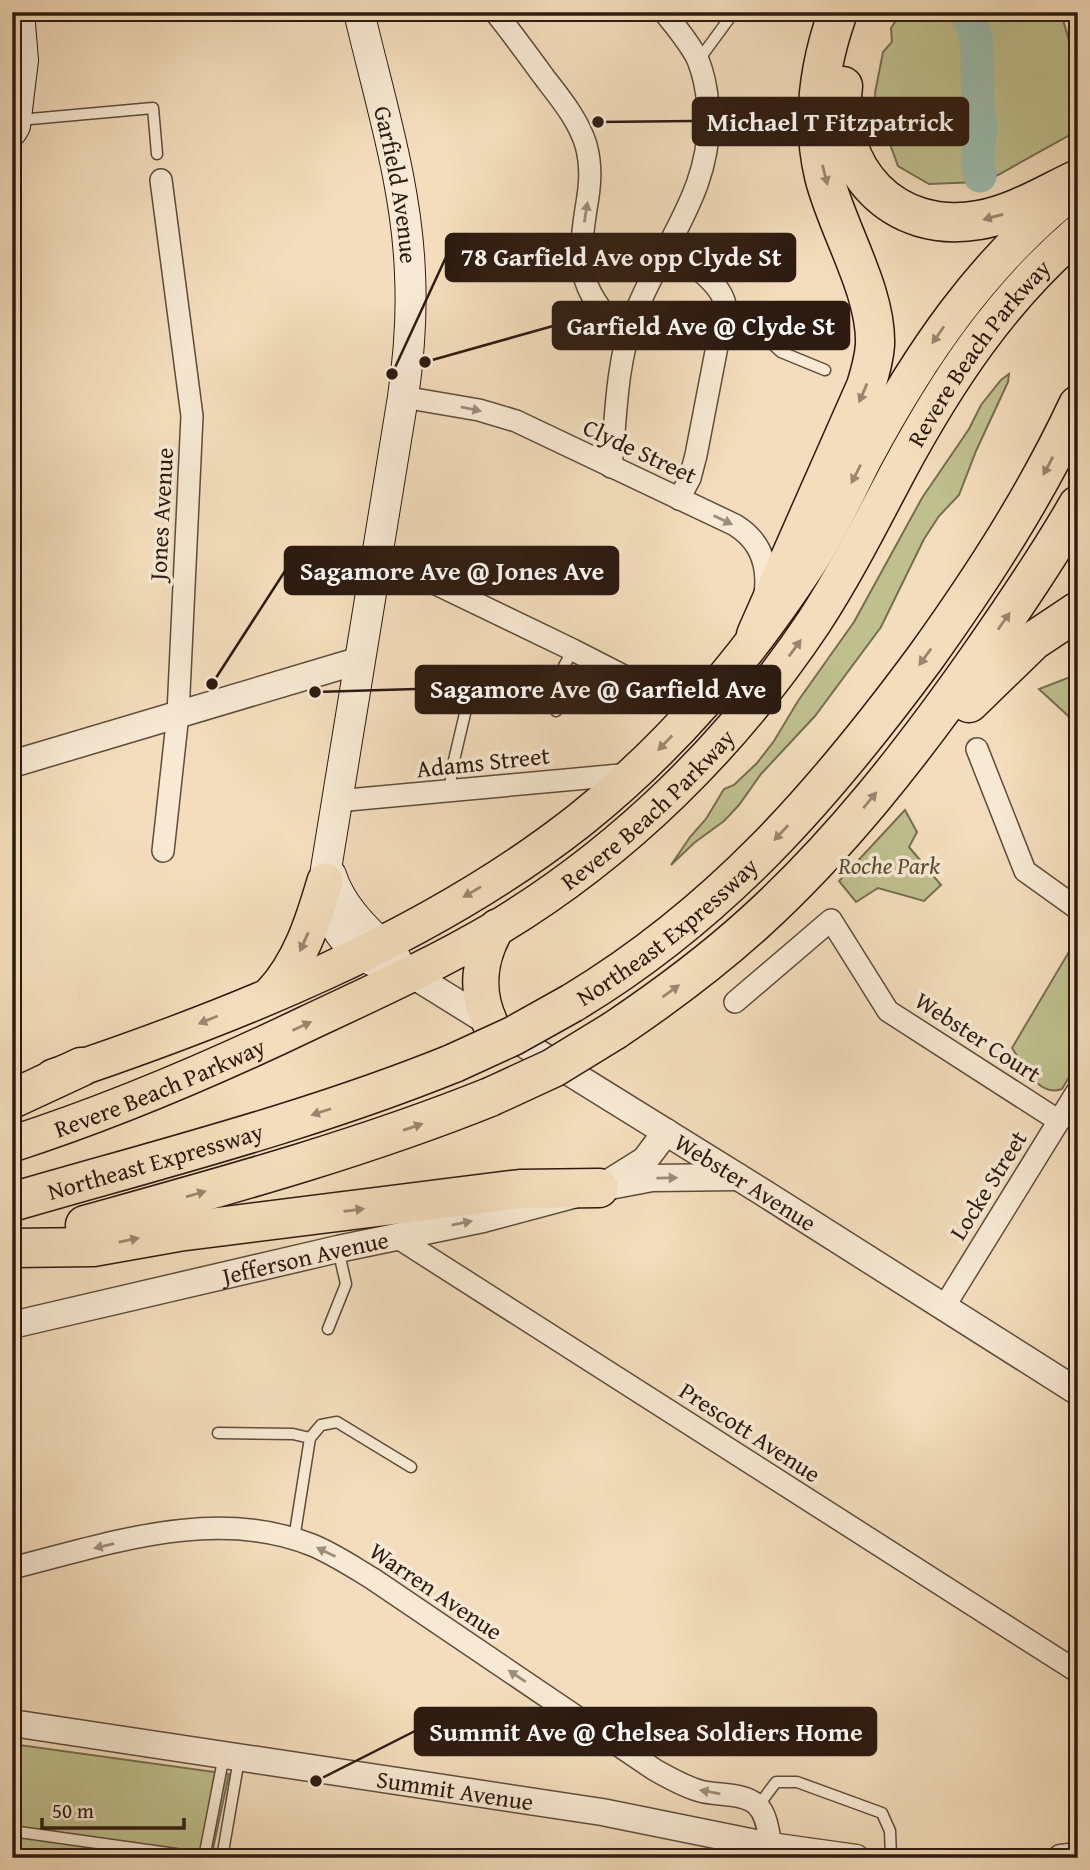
<svg xmlns="http://www.w3.org/2000/svg" width="1090" height="1870" font-family="'Gentium Book Plus',serif">
<rect width="100%" height="100%" fill="#f3ddbc"/>
<filter id="stains"><feTurbulence type="fractalNoise" baseFrequency=".00286" numOctaves="4"/><feColorMatrix values="0 0 0 0 .2 0 0 0 0 .09 0 0 0 0 .02 0 0 0 .5 -.17"/></filter>
<radialGradient id="worn" r=".72"><stop offset=".6" stop-color="#630" stop-opacity="0"/><stop offset="1" stop-color="#630" stop-opacity=".3"/></radialGradient>
<g fill="#bec08e" stroke="#766e50" stroke-width="2">
<path d="M902 12H1060C1075 52 1078 85 1078 127L1075 132 998 175 979 182 929 184 898 166 876 105 875 93 883 52 892 42 891 28Z"/>
<path d="M1009 374 1008 382 976 451 959 495 939 516 924 539 881 627 815 716 761 774 739 805 724 821 694 843 671 865 690 837 706 819 724 789 734 785 757 763 774 741 798 701 854 622 922 498 969 429 981 405 1001 380Z"/>
<path d="M1078 674V725L1039 689Z"/>
<path d="M905 810 917 832 909 847 941 885 924 901 878 888 856 902 839 881Z"/>
<path d="M1073 945 1078 948V1062L1062 1089C1038 1098 1023 1064 1012 1048Z"/>
<path d="M12 1744 229 1774 211 1858H12Z"/>
</g>
<g fill="none" stroke-linecap="round" stroke-linejoin="round">
<path stroke="#9bbcae" stroke-width="33" d="M967 12 976 37 978 108 981 126 977 161 980 176"/>
<g stroke="#5e4c3c" stroke-width="13">
<g id="service">
<path d="M698 61 734 12"/>
<path d="M19 120 153 108 157 154"/>
<path d="M725 309 750 314 771 343 781 352 825 370"/>
<path d="M556 711 564 666 573 650"/>
<path d="M451 792V773L467 705"/>
<path d="M328 1329 346 1284 338 1249"/>
<path d="M218 1433 293 1434 310 1438"/>
<path d="M294 1539 310 1438 321 1425 337 1422 411 1467"/>
<path d="M758 1806 776 1782H797L882 1813 890 1831 891 1858"/>
<path d="M12 1831 204 1858 224 1755"/>
<path d="M222 1858 239 1759"/>
</g>
</g>
<g stroke="#5e4c3c" stroke-width="24">
<g id="minor">
<path d="M495 12C512 33 528 55 544 77 560 98 578 119 586 145 592 167 590 187 586 209 576 274 581 291 627 339"/>
<path d="M161 180 192 416 178 714 163 851"/>
<path d="M667 248C685 258 722 283 725 305L696 455 690 478 679 499"/>
<path d="M403 397 479 410 516 421 735 525C761 541 769 565 765 594"/>
<path d="M611 467C616 419 616 365 633 319 660 246 715 190 708 107 707 91 704 75 698 60 690 43 676 27 664 12"/>
<path d="M376 555 573 650 694 712"/>
<path d="M977 749 1025 871 1078 909"/>
<path d="M337 801 631 774"/>
<path d="M735 1002 831 920 888 1011 1059 1121"/>
<path d="M395 1236 1078 1672"/>
<path d="M944 1307 1078 1090"/>
<path d="M12 1568C108 1544 215 1506 312 1545 334 1554 353 1567 373 1579L655 1770C670 1778 683 1786 700 1791 717 1796 745 1792 758 1806 770 1819 768 1842 775 1858"/>
</g>
</g>
<g stroke="#5e4c3c" stroke-width="29">
<g id="tertiary">
<path d="M12 764 361 660"/>
<path id="s1" d="M411 974 764 1193 1078 1392"/>
<path d="M613 1180 645 1160 666 1132"/>
<path id="s2" d="M12 1325 338 1249 483 1219 599 1188 652 1178 738 1177"/>
<path id="s3" d="M12 1723 602 1812 770 1846 856 1858"/>
<path d="M1061 1858 1078 1856"/>
</g>
</g>
<g stroke="#2d1b11" stroke-width="32">
<g id="secondary">
<path id="s4" d="M359 12C379 98 407 185 410 274 412 315 409 356 403 397L326 869C320 930 354 961 411 974"/>
<path d="M12 131 15 126 23 60 19 12"/>
<path d="M331 875C342 910 371 934 396 959"/>
</g>
</g>
<g stroke="#2d1b11" stroke-width="38">
<g id="trunk">
<path d="M271 994C300 963 313 922 325 881"/>
<path d="M490 1023C475 991 479 957 497 927"/>
<path d="M53 1077C233 1017 429 939 580 820 669 749 746 659 808 564 830 531 846 494 864 459 919 356 982 263 1074 190"/>
<path id="s5" d="M12 1144C114 1111 212 1069 308 1023 372 993 436 964 497 928 623 852 732 745 814 622 846 573 872 521 899 470 947 381 1001 299 1078 233"/>
</g>
</g>
<g stroke="#2d1b11" stroke-width="41">
<g id="motorway">
<path d="M843 86C833 169 893 235 979 220 1014 214 1046 194 1078 179"/>
<path d="M756 635 866 386C870 373 874 359 875 345 877 291 837 229 824 176 811 121 819 65 838 12"/>
<path d="M969 703 1033 641 1078 611"/>
<path id="s6" d="M572 1003C720 914 823 796 925 658 983 577 1036 495 1078 405"/>
<path d="M615 1030C664 997 710 963 754 923 839 846 911 754 977 660 1012 610 1047 559 1078 505"/>
<path d="M12 1099 81 1067"/>
<path id="s7" d="M12 1202C160 1159 311 1121 454 1063"/>
<path d="M85 1225C221 1187 358 1150 490 1097"/>
<path d="M12 1248 93 1247 178 1232 520 1189 599 1188"/>
</g>
</g>
<use href="#service" stroke="#f7e9d3" stroke-width="10"/>
<use href="#minor" stroke="#f7e9d3" stroke-width="21"/>
<use href="#tertiary" stroke="#f7e9d3" stroke-width="26"/>
<use href="#secondary" stroke="#f7e9d3" stroke-width="30"/>
<use href="#trunk" stroke="#f3ddbc" stroke-width="35"/>
<use href="#motorway" stroke="#f3ddbc" stroke-width="38"/>
<g stroke="#2d1b11" stroke-width="41" stroke-linecap="butt">
<g id="motorway-bridge">
<path d="M454 1063 513 1036 572 1003"/>
<path d="M490 1097 553 1068 615 1030"/>
</g>
</g>
<use href="#motorway-bridge" stroke="#f3ddbc" stroke-width="38"/>
</g>
<defs><path id="oneway-solid" d="M-6-.8H1V-3.2L6.5 0L1 3.2V.8H-6Z" transform="scale(1.75)"/></defs>
<g fill="#9a866f">
<use href="#oneway-solid" transform="translate(825 175) rotate(76)"/>
<use href="#oneway-solid" transform="translate(993 217) rotate(165)"/>
<use href="#oneway-solid" transform="translate(938 335) rotate(125)"/>
<use href="#oneway-solid" transform="translate(863 393) rotate(113)"/>
<use href="#oneway-solid" transform="translate(1048 466) rotate(118)"/>
<use href="#oneway-solid" transform="translate(856 474) rotate(117)"/>
<use href="#oneway-solid" transform="translate(1004 621) rotate(-55)"/>
<use href="#oneway-solid" transform="translate(795 648) rotate(-54)"/>
<use href="#oneway-solid" transform="translate(925 657) rotate(126)"/>
<use href="#oneway-solid" transform="translate(665 743) rotate(134)"/>
<use href="#oneway-solid" transform="translate(870 800) rotate(-50)"/>
<use href="#oneway-solid" transform="translate(781 833) rotate(133)"/>
<use href="#oneway-solid" transform="translate(472 892) rotate(149)"/>
<use href="#oneway-solid" transform="translate(304 942) rotate(114)"/>
<use href="#oneway-solid" transform="translate(671 991) rotate(-36)"/>
<use href="#oneway-solid" transform="translate(208 1020) rotate(158)"/>
<use href="#oneway-solid" transform="translate(302 1026) rotate(-25)"/>
<use href="#oneway-solid" transform="translate(321 1112) rotate(162)"/>
<use href="#oneway-solid" transform="translate(413 1127) rotate(-19)"/>
<use href="#oneway-solid" transform="translate(196 1194) rotate(-16)"/>
<use href="#oneway-solid" transform="translate(354 1210) rotate(-7)"/>
<use href="#oneway-solid" transform="translate(129 1240) rotate(-11)"/>
</g>
<g fill="#9c8c7c">
<use href="#oneway-solid" transform="translate(586 212) rotate(-81)"/>
<use href="#oneway-solid" transform="translate(471 409) rotate(11)"/>
<use href="#oneway-solid" transform="translate(723 520) rotate(26)"/>
<use href="#oneway-solid" transform="translate(667 1178) rotate(-1)"/>
<use href="#oneway-solid" transform="translate(462 1223) rotate(-11)"/>
<use href="#oneway-solid" transform="translate(104 1546) rotate(167)"/>
<use href="#oneway-solid" transform="translate(326 1552) rotate(-154)"/>
<use href="#oneway-solid" transform="translate(517 1676) rotate(-146)"/>
<use href="#oneway-solid" transform="translate(710 1792) rotate(-170)"/>
</g>
<g text-anchor="middle" dominant-baseline="central" stroke-width="7" stroke-linejoin="round" paint-order="stroke">
<g font-size="24" fill="#2d1b11" stroke="#f7e9d3">
<text stroke="none"><textPath href="#s4" startOffset="177">Garfield Avenue</textPath></text>
<text stroke="none"><textPath href="#s5" startOffset="1292">Revere Beach Parkway</textPath></text>
<text transform="translate(640 451) rotate(25)">Clyde Street</text>
<text transform="translate(161 514) rotate(-87)">Jones Avenue</text>
<text transform="translate(483 762) rotate(-6)">Adams Street</text>
<text stroke="none"><textPath href="#s5" startOffset="724">Revere Beach Parkway</textPath></text>
<text stroke="none"><textPath href="#s6" startOffset="119">Northeast Expressway</textPath></text>
<text transform="translate(978 1037) rotate(33)">Webster Court</text>
<text stroke="none"><textPath href="#s5" startOffset="158">Revere Beach Parkway</textPath></text>
<text stroke="none"><textPath href="#s7" startOffset="149">Northeast Expressway</textPath></text>
<text stroke="none"><textPath href="#s1" startOffset="394">Webster Avenue</textPath></text>
<text transform="translate(988 1185) rotate(-58)">Locke Street</text>
<text stroke="none"><textPath href="#s2" startOffset="301">Jefferson Avenue</textPath></text>
<text transform="translate(750 1432) rotate(33)">Prescott Avenue</text>
<text transform="translate(436 1591) rotate(34)">Warren Avenue</text>
<text stroke="none"><textPath href="#s3" startOffset="448">Summit Avenue</textPath></text>
</g>
<g font-size="24" font-style="italic" fill="#584d36" stroke="#f7e9d3">
<text x="889" y="865">Roche Park</text>
</g>
</g>
<path fill="none" stroke="#2d1b11" stroke-width="2.5" d="M598 122L693 121M392 374L446 257M425 362L553 326M212 684L285 571M315 692L416 689M316 1781L415 1731"/>
<g fill="#2d1b11" stroke="#f7e9d3" stroke-width="2.5">
<circle cx="598" cy="122" r="7"/>
<circle cx="392" cy="374" r="7"/>
<circle cx="425" cy="362" r="7"/>
<circle cx="212" cy="684" r="7"/>
<circle cx="315" cy="692" r="7"/>
<circle cx="316" cy="1781" r="7"/>
</g>
<g fill="#2d1b11" stroke="#2d1b11" stroke-width="2.5">
<rect x="693" y="98" width="275" height="47" rx="7"/>
<rect x="446" y="234" width="349" height="47" rx="7"/>
<rect x="553" y="302" width="296" height="47" rx="7"/>
<rect x="285" y="547" width="333" height="47" rx="7"/>
<rect x="416" y="666" width="364" height="47" rx="7"/>
<rect x="415" y="1708" width="461" height="47" rx="7"/>
</g>
<g font-size="26" text-anchor="middle" font-weight="bold" fill="#fff">
<text x="830" y="131">Michael T Fitzpatrick</text>
<text x="621" y="266">78 Garfield Ave opp Clyde St</text>
<text x="701" y="335">Garfield Ave @ Clyde St</text>
<text x="452" y="580">Sagamore Ave @ Jones Ave</text>
<text x="598" y="698">Sagamore Ave @ Garfield Ave</text>
<text x="646" y="1741">Summit Ave @ Chelsea Soldiers Home</text>
</g>
<rect width="1090" height="1870" fill="none" stroke="#f3ddbc" stroke-width="42"/>
<rect x="14" y="14" width="1062" height="1842" fill="none" stroke="#2d1b11" stroke-width="3.5"/>
<rect x="21" y="21" width="1048" height="1828" fill="none" stroke="#2d1b11" stroke-width="2"/>
<path d="M42 1818v10h142v-10" fill="none" stroke="#2d1b11" stroke-width="3.5"/>
<text x="52" y="1818" font-size="21" fill="#2d1b11" stroke="#f7e9d3" stroke-width="5" paint-order="stroke">50 m</text>
<rect width="100%" height="100%" filter="url(#stains)"/>
<rect width="100%" height="100%" fill="url(#worn)"/>
</svg>
